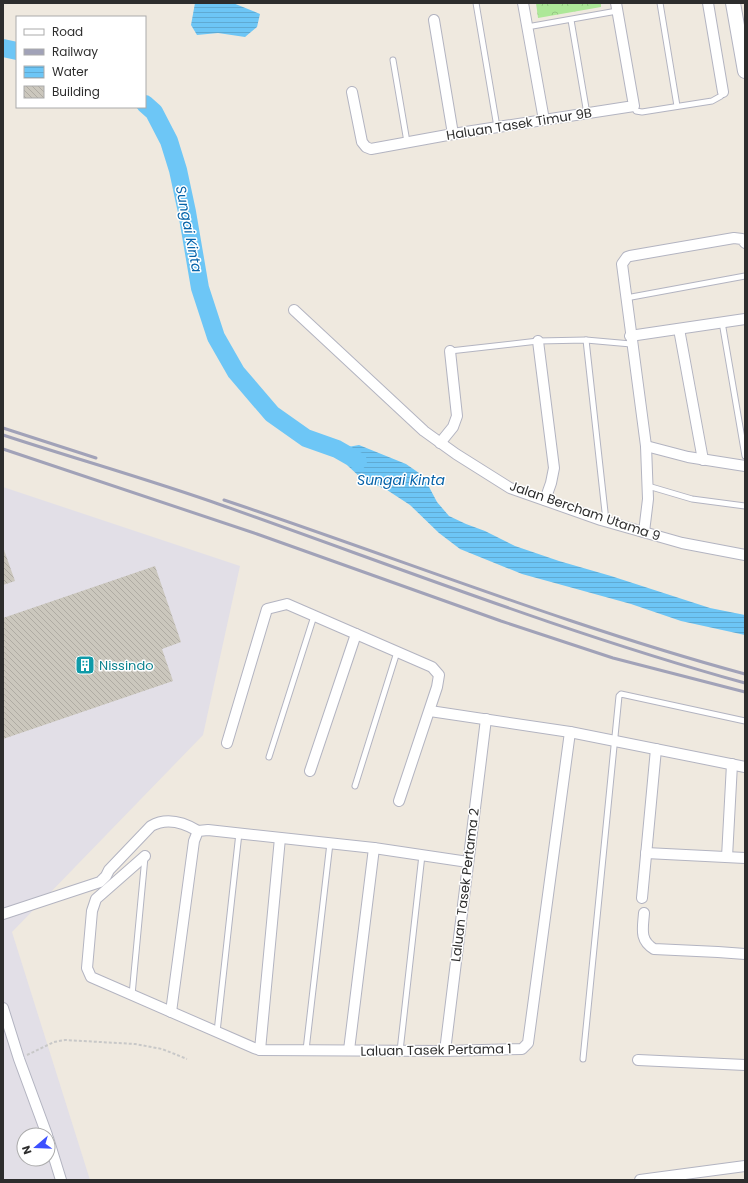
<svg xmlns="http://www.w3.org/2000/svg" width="748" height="1183" font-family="Poppins,sans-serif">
<defs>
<pattern id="park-crowns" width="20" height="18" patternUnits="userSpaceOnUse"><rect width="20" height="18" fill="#ade898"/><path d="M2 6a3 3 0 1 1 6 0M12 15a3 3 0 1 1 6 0" fill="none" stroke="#95c783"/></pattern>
<pattern id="water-rules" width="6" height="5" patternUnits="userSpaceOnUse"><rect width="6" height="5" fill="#6dc6f6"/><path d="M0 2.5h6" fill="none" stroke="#5faad3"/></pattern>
<pattern id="building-back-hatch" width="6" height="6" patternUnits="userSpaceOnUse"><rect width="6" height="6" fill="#cbc7bd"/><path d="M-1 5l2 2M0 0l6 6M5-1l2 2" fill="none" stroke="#afaba3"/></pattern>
</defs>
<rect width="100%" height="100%" fill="#efe9df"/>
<path fill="#e2dfe7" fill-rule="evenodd" d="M3 487 240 566 203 735 12 932 90 1180H3ZM24 1135H48V1159H24Z"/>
<path fill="url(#park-crowns)" d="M536 3H601V7L538 18Z"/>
<g fill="url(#water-rules)">
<path d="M195 3H233L260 14 257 27 245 37 218 33 197 35 191 25Z"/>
<path d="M359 445 406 464 419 473 428 485 437 502 449 516 466 524 485 531 515 546 559 561 611 576 710 608 745 615V635L681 621 631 604 522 574 460 549 439 533 410 505 387 490 361 478 348 466 337 449Z"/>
</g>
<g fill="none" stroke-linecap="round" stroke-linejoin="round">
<g stroke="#6dc6f6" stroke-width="18">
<path d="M3 48 17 51"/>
<path d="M145 104 154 112 169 141 178 170 187 212 200 288 216 337 236 372 272 414 306 438 337 449 358 461"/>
</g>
</g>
<g fill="url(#building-back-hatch)">
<path d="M3 550H4L15 581 3 585Z"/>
<path d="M155 566 181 642 162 649 173 681 3 739V618Z"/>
</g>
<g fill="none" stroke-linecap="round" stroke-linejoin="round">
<g stroke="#b3b4c1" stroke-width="7">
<g id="lane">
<path d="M476 3 497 127"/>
<path d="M660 3 677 106"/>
<path d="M571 20 587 114"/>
<path d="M527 27 617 11"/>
<path d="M393 60 407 142"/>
<path d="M634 106 636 111 642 112 712 101 721 96 723 92"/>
<path d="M626 298 745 276"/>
<path d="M722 322 745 456"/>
<path d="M586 340 606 521"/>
<path d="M450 351 538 341 586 340 631 344"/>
<path d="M648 486 692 499 745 506"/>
<path d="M269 757 314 616"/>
<path d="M355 786 397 652"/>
<path d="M132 995 145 857"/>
<path d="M217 1032 239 833"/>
<path d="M306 1050 330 843"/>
<path d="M400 1051 422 855"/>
<path d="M583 1059 619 696 621 694 745 721"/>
</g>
</g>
<g stroke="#b3b4c1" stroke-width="12">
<g id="street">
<path d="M523 3 544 120"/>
<path d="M708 3 723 92"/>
<path d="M434 20 453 134"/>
<path d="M352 92 362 142 366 147 371 149 453 134 634 106 616 3"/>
<path d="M294 310 424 431 456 454 510 488 601 520 682 543 745 555"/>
<path d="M679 329 703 460"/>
<path d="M630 336 745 319"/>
<path d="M538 341 554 468 551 483 545 500"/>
<path d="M440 443 453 427 457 416 450 351"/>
<path d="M646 446 688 457 745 466"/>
<path d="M644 532 648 499 646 446 622 264 627 257 630 256 734 238 742 239 745 243"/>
<path d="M430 711 570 732 745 767"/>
<path d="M227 743 267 609 287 604 432 667 439 675 437 687 399 801"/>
<path d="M310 771 356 634"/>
<path d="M646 853 745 858"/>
<path d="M145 856 96 899 92 911 87 968 91 977 254 1048 260 1050 445 1051 522 1049 528 1043 570 732"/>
<path d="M727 857 732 764"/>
<path d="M642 898 656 749"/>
<path d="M644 913C643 928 639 940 654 949L718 952 745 954"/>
<path d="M3 914 100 882 106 876 109 870 151 826C167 817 183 822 198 831"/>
<path d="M3 1008 19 1059 47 1135"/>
<path d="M171 1012 194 841 198 831 208 830 374 848 468 862"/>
<path d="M260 1050 280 838"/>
<path d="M349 1050 374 848"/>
<path d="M445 1051 486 719"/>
<path d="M638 1060 745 1065"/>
<path d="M48 1138 61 1180"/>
<path d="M640 1180 745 1166"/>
</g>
</g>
<g stroke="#b3b4c1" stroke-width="16">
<path id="secondary" d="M733 3 745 71"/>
</g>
<path stroke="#c8c8c8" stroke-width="2" stroke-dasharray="3 2" stroke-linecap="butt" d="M27 1055 54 1042 65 1040 135 1044 162 1049 187 1059"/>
<use href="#lane" stroke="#fff" stroke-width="5"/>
<use href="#street" stroke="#fff" stroke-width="10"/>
<use href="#secondary" stroke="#fff" stroke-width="14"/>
<g stroke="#a1a2b8" stroke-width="3">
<path d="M3 428 96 458"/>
<path d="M3 435C76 459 151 480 224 506 397 567 568 634 745 683"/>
<path d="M3 449 257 534 501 621 613 658 745 692"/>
<path d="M224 500C398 558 568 626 745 674"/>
</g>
</g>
<defs>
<g id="building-square" transform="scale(1)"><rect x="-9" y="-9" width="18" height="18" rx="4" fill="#0f9aa8" stroke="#fff"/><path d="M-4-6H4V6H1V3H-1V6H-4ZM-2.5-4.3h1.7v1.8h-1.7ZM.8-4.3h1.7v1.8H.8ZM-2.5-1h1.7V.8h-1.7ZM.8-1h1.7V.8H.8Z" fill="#fff"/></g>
</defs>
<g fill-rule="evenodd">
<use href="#building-square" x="85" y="665"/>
</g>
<g text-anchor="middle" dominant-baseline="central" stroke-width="3" stroke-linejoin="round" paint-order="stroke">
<g font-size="13" fill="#2d2d2d" stroke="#fff">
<text transform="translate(519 124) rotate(-9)">Haluan Tasek Timur 9B</text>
<text transform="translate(585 511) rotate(19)">Jalan Bercham Utama 9</text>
<text transform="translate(465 885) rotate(-83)">Laluan Tasek Pertama 2</text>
<text transform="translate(436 1050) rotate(-1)">Laluan Tasek Pertama 1</text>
</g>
<g font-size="13" fill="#0d838f" stroke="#fff" text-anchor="start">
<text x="99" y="665">Nissindo</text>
</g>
<g font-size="14" font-style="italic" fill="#0562a8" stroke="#fff">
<text transform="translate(189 229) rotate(79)">Sungai Kinta</text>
<text x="401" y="480">Sungai Kinta</text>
</g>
</g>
<rect width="748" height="1183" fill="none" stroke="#2d2d2d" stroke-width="8"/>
<rect x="16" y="16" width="130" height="92" fill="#ffffff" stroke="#ababab"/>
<rect x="24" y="29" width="20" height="6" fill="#ffffff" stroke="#ababab"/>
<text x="52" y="36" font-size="12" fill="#2d2d2d">Road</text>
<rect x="24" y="49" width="20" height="6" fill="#a1a2b8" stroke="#ababab"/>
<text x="52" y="56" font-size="12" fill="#2d2d2d">Railway</text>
<rect x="24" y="66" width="20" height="12" fill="url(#water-rules)" stroke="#ababab"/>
<text x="52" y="76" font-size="12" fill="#2d2d2d">Water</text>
<rect x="24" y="86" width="20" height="12" fill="url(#building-back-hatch)" stroke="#ababab"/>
<text x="52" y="96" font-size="12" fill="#2d2d2d">Building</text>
<g transform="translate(36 1147) rotate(251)"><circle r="19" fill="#ffffff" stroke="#ababab"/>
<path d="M0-3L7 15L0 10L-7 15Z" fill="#3c50ff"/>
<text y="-6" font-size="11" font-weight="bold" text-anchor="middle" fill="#2d2d2d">N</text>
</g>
</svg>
